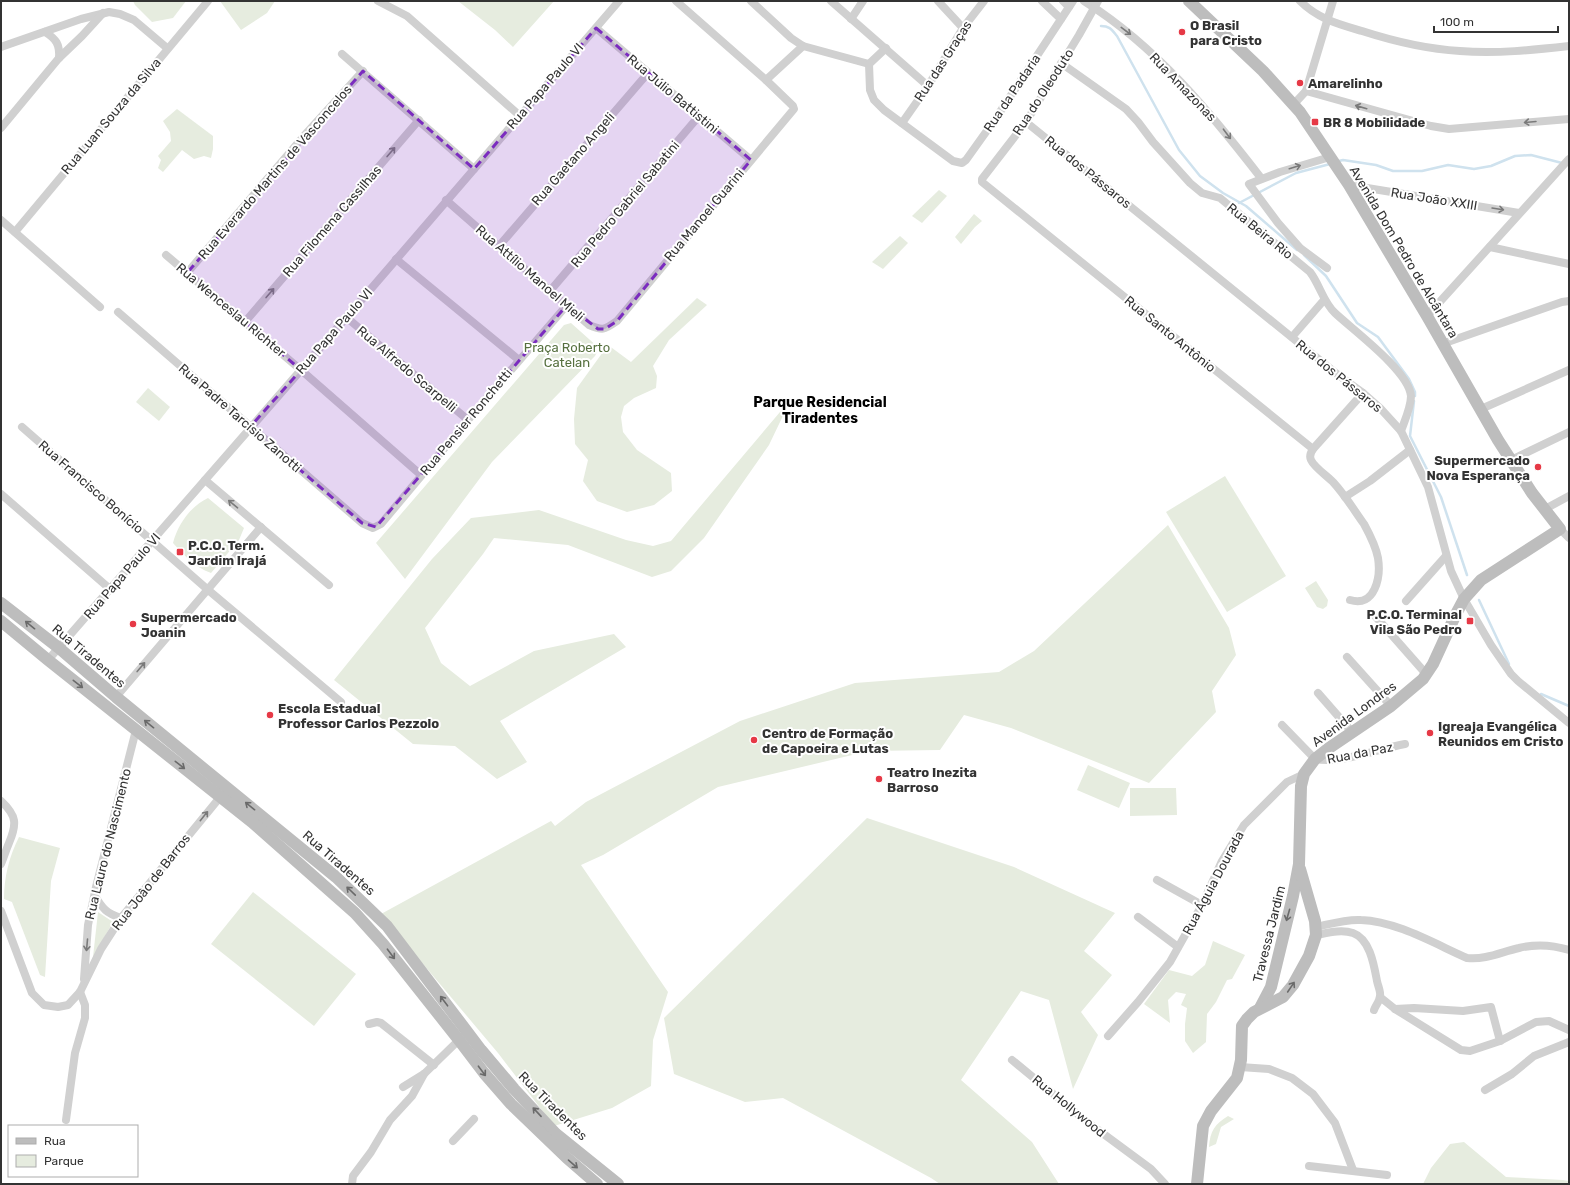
<svg xmlns="http://www.w3.org/2000/svg" width="1570" height="1185" font-family="Rubik,sans-serif">
<rect width="100%" height="100%" fill="#fff"/>
<g fill="#e6ecdf">
<path d="M133 1H186L173 18 152 22 135 5Z"/>
<path d="M220 1H275L267 13 241 30Z"/>
<path d="M458 1H554L513 47 495 30Z"/>
<path d="M177 109 213 136V149L211 158 204 156 194 159 182 150 163 172 158 168 161 160 158 156 171 141 170 132 163 121Z"/>
<path d="M939 190 947 196 922 223 912 216Z"/>
<path d="M974 214 982 221 975 227 961 244 955 237Z"/>
<path d="M900 236 908 243 883 269 872 262Z"/>
<path d="M697 298 707 305 669 340 653 366 657 376 656 388 634 398 624 406 621 417 623 432 637 450 671 473 672 491 654 505 627 512 597 501 583 481 588 460 575 444 574 419 577 388 608 345 631 362Z"/>
<path d="M571 323 599 348 595 356 492 462 405 579 376 543 564 325Z"/>
<path d="M148 388 170 407 159 421 136 402Z"/>
<path d="M791 399 769 445 704 538 671 571 652 577 568 545 494 538 483 554 425 628 441 663 470 686 534 651 614 634 626 647 500 721 527 762 497 779 455 746 413 744 334 680 432 559 471 518 539 510 626 540 653 546 671 541Z"/>
<path d="M1225 476 1286 576 1227 612 1166 512Z"/>
<path d="M208 498 244 528 239 540 211 573C194 567 185 556 173 543 178 524 190 507 208 498Z"/>
<path d="M1168 525 1229 628 1236 655 1212 691 1216 712 1149 783 1011 728 964 715 940 750 869 751 718 787 603 855 581 865 668 992 653 1040 651 1086 612 1108 554 1126 498 1053 381 914 551 821 555 826 586 802 740 721 855 683 999 672 1034 651Z"/>
<path d="M1316 581 1328 600 1327 606 1323 609 1317 607 1305 588Z"/>
<path d="M1088 765 1130 783 1119 808 1077 790Z"/>
<path d="M1130 788H1176L1177 815 1130 816Z"/>
<path d="M867 818 1014 867 1115 913 1084 951 1112 975 1081 1012 1098 1035 1073 1089 1049 1000 1021 991 961 1080 1032 1142 1059 1184H940L931 1178 783 1098 745 1102 674 1074 664 1018Z"/>
<path d="M19 837 60 848 51 881 45 977 40 975 12 902 4 899C4 877 9 857 19 837Z"/>
<path d="M253 892 356 974 314 1026 211 944Z"/>
<path d="M98 912 113 922 93 957Z"/>
<path d="M1213 941 1245 955 1232 979 1227 980 1216 1002 1207 1014 1206 1042 1193 1053 1185 1041V1024L1187 1008 1181 1005 1186 994 1176 992 1168 1000 1170 1023 1144 1004 1169 970 1192 976 1205 965Z"/>
<path d="M1228 1116 1234 1119 1221 1127 1216 1144 1209 1147C1210 1131 1215 1124 1228 1116Z"/>
<path d="M1464 1142 1506 1177 1563 1180 1569 1181V1184H1423L1431 1168 1450 1144Z"/>
</g>
<g fill="none" stroke-linecap="round" stroke-linejoin="round">
<g stroke="#cfe2ee" stroke-width="2.5">
<path d="M1101 26C1110 26 1112 30 1117 36L1179 150 1200 176 1223 193 1246 206 1297 250"/>
<path d="M1339 161 1343 160 1376 165 1393 171H1422L1448 165 1474 169 1491 166 1515 156 1531 155 1562 163"/>
<path d="M1239 203 1296 173 1330 164"/>
<path d="M1304 255 1326 276 1357 323 1378 337 1409 379 1415 392V396"/>
<path d="M1414 401 1410 436 1441 497 1467 575"/>
<path d="M1479 600 1509 664"/>
<path d="M1541 694 1569 706"/>
</g>
<g stroke="#d0d0d0" stroke-width="8">
<path d="M378 1 407 16 519 115"/>
<path d="M751 1 791 38 803 46 869 64"/>
<path d="M831 1 928 86"/>
<path d="M938 1 963 28"/>
<path d="M1042 1 1061 19"/>
<path d="M1063 1 1069 7"/>
<path d="M1084 1C1156 46 1210 112 1261 178"/>
<path d="M1098 1 1079 35 1026 122 982 179V182L1313 449C1311 452 1309 456 1311 460 1314 467 1327 476 1333 482 1345 495 1354 510 1364 524 1370 535 1376 547 1378 558 1381 577 1375 608 1350 600"/>
<path d="M1300 1C1318 19 1338 24 1362 31 1393 41 1426 49 1460 51 1496 54 1533 50 1569 46"/>
<path d="M851 19 863 1"/>
<path d="M596 28 751 160"/>
<path d="M45 32C56 39 60 44 59 58"/>
<path d="M1 47 81 19 109 12 120 14 134 20 167 48"/>
<path d="M886 48 869 64 870 90 874 100 884 110 953 161 962 163 966 160 996 118 1073 1"/>
<path d="M342 54 474 169"/>
<path d="M1061 63 1126 109 1138 122 1153 142 1190 183 1202 193 1220 198 1310 272C1320 285 1323 302 1335 313 1353 330 1409 371 1411 396 1411 407 1405 420 1401 431"/>
<path d="M766 80 803 46"/>
<path d="M1306 91 1431 126 1449 129 1569 119"/>
<path d="M1294 104 1306 91 1333 1"/>
<path d="M1026 122 1337 374 1363 393 1380 408 1401 431 1428 487 1451 571 1464 599 1491 645 1511 674 1518 681 1569 723"/>
<path d="M902 123 928 86 963 28 984 1"/>
<path d="M1 128 59 58 82 36 103 13"/>
<path d="M1349 185 1519 213"/>
<path d="M446 200 589 325C603 331 604 330 617 321L794 109 793 106 766 80 676 1"/>
<path d="M1 220 100 307"/>
<path d="M15 232 208 1"/>
<path d="M499 246 648 73"/>
<path d="M1490 247 1569 264"/>
<path d="M166 255 301 370 421 475"/>
<path d="M396 259 519 360"/>
<path d="M1327 268 1300 248 1278 223 1249 184 1280 172 1330 157"/>
<path d="M187 273 303 137 363 71"/>
<path d="M550 291 699 116"/>
<path d="M118 312 362 523 373 528 381 524 468 420 567 305"/>
<path d="M1427 316 1569 159"/>
<path d="M346 317 468 420"/>
<path d="M244 323 419 120"/>
<path d="M1292 337 1324 300"/>
<path d="M1442 344 1562 302 1569 301"/>
<path d="M1481 409 1569 370"/>
<path d="M22 427 207 589 341 702"/>
<path d="M1313 449 1363 393"/>
<path d="M1511 460 1569 432"/>
<path d="M205 480 329 585"/>
<path d="M1 494 110 589"/>
<path d="M1345 497 1370 481 1410 450"/>
<path d="M1545 509 1569 496"/>
<path d="M1560 529 1569 538"/>
<path d="M1406 601 1446 556"/>
<path d="M1376 617 1427 675"/>
<path d="M1347 657 1391 706"/>
<path d="M48 660 301 370 619 1"/>
<path d="M1318 693 1352 732"/>
<path d="M116 697 261 527"/>
<path d="M1282 725 1315 759C1343 764 1377 749 1405 744"/>
<path d="M1 801C17 816 17 824 9 843 6 850 4 857 1 864"/>
<path d="M1157 880 1202 905"/>
<path d="M95 896C103 909 106 913 121 918"/>
<path d="M1 911 32 993 44 1005 58 1007 68 1005 80 992 101 949 121 918 221 796"/>
<path d="M1138 917 1178 947"/>
<path d="M1316 927C1330 924 1346 919 1361 920 1396 921 1435 944 1467 958 1486 960 1501 952 1519 948 1535 944 1553 945 1569 950"/>
<path d="M1316 935C1327 933 1341 929 1353 933 1370 939 1374 965 1377 981 1378 986 1381 992 1380 996 1380 1001 1375 1006 1374 1010"/>
<path d="M84 979 88 925 96 887 136 730"/>
<path d="M1380 997 1395 1009 1461 1050 1470 1051 1500 1041 1536 1022 1549 1021 1569 1030"/>
<path d="M1395 1009 1414 1008 1463 1011 1491 1007 1500 1041"/>
<path d="M369 1024 377 1022 381 1023 434 1065"/>
<path d="M1108 1036 1138 1002 1170 962 1202 905 1222 861 1244 825 1287 782 1304 774"/>
<path d="M1012 1060 1086 1121 1151 1169 1165 1184"/>
<path d="M1240 1067 1269 1069 1292 1078 1313 1094 1335 1123 1353 1170"/>
<path d="M403 1087 424 1074 462 1037"/>
<path d="M1485 1090 1512 1074 1534 1056 1569 1042"/>
<path d="M66 1120 75 1053 85 1018V1005L80 992"/>
<path d="M453 1141 474 1119"/>
<path d="M1309 1166 1387 1175"/>
<path d="M352 1184 353 1176 371 1152 390 1120 412 1096 424 1074"/>
</g>
<g stroke="#bdbdbd" stroke-width="12">
<path d="M1189 1 1263 71 1300 112 1349 185 1427 316 1498 440 1532 493 1560 529 1481 580 1464 599 1456 614 1433 664 1423 679 1391 706 1329 748 1315 759 1304 774 1301 786 1299 864 1293 896 1271 987 1260 1008"/>
<path d="M1 603 59 648 116 697 336 877 387 926 481 1050 514 1089 556 1134 618 1184"/>
<path d="M1 621 48 660 252 822 355 913 383 944 459 1040 484 1073 511 1104 567 1158 597 1184"/>
<path d="M1197 1184 1203 1126 1211 1111 1237 1078 1241 1060 1242 1026 1247 1019 1254 1012 1283 997 1293 985 1309 956 1316 935 1315 921 1300 869"/>
</g>
</g>
<defs><path id="oneway-shaft" d="M-6 0H5M1.5-3L5.5 0L1.5 3" fill="none" stroke-width="1.6" stroke-linecap="round" stroke-linejoin="round"/></defs>
<g stroke="#7a7a7a">
<use href="#oneway-shaft" transform="translate(1126 31) rotate(37)"/>
<use href="#oneway-shaft" transform="translate(1361 107) rotate(-164)"/>
<use href="#oneway-shaft" transform="translate(1530 122) rotate(175)"/>
<use href="#oneway-shaft" transform="translate(1227 134) rotate(53)"/>
<use href="#oneway-shaft" transform="translate(391 152) rotate(-49)"/>
<use href="#oneway-shaft" transform="translate(1295 167) rotate(-17)"/>
<use href="#oneway-shaft" transform="translate(1498 209) rotate(9)"/>
<use href="#oneway-shaft" transform="translate(270 293) rotate(-49)"/>
<use href="#oneway-shaft" transform="translate(233 504) rotate(-140)"/>
<use href="#oneway-shaft" transform="translate(141 667) rotate(-50)"/>
<use href="#oneway-shaft" transform="translate(204 816) rotate(-51)"/>
<use href="#oneway-shaft" transform="translate(87 945) rotate(95)"/>
</g>
<g stroke="#6a6a6a">
<use href="#oneway-shaft" transform="translate(30 625) rotate(-141)"/>
<use href="#oneway-shaft" transform="translate(78 684) rotate(38)"/>
<use href="#oneway-shaft" transform="translate(149 724) rotate(-141)"/>
<use href="#oneway-shaft" transform="translate(180 765) rotate(38)"/>
<use href="#oneway-shaft" transform="translate(250 806) rotate(-141)"/>
<use href="#oneway-shaft" transform="translate(351 891) rotate(-136)"/>
<use href="#oneway-shaft" transform="translate(1288 915) rotate(106)"/>
<use href="#oneway-shaft" transform="translate(391 954) rotate(53)"/>
<use href="#oneway-shaft" transform="translate(1291 987) rotate(-56)"/>
<use href="#oneway-shaft" transform="translate(444 1001) rotate(-127)"/>
<use href="#oneway-shaft" transform="translate(482 1071) rotate(53)"/>
<use href="#oneway-shaft" transform="translate(537 1112) rotate(-133)"/>
<use href="#oneway-shaft" transform="translate(573 1164) rotate(41)"/>
</g>
<path fill="#7b2cbf" fill-opacity="0.2" stroke="#7b2cbf" stroke-width="3" stroke-dasharray="8 5" stroke-linejoin="round" d="M596 28 751 160 617 321 605 329H598L567 305 376 527 362 523 250 427 301 370 187 273 363 71 474 169Z"/>
<g fill="#e63946" stroke="#fff" stroke-width="1.5">
<circle cx="1182" cy="32" r="4"/>
<circle cx="1300" cy="83" r="4"/>
<rect x="1311" y="118" width="8" height="8" rx="2"/>
<circle cx="1538" cy="467" r="4"/>
<rect x="176" y="548" width="8" height="8" rx="2"/>
<rect x="1466" y="617" width="8" height="8" rx="2"/>
<circle cx="133" cy="624" r="4"/>
<circle cx="270" cy="715" r="4"/>
<circle cx="1430" cy="733" r="4"/>
<circle cx="754" cy="740" r="4"/>
<circle cx="879" cy="779" r="4"/>
</g>
<g text-anchor="middle" dominant-baseline="central" stroke-width="4" stroke-linejoin="round" paint-order="stroke">
<g font-size="13" font-weight="bold" fill="#333" stroke="#fff" text-anchor="start">
<text x="1190" y="25">O Brasil<tspan x="1190" dy="15">para Cristo</tspan></text>
<text x="1308" y="83">Amarelinho</text>
<text x="1323" y="122">BR 8 Mobilidade</text>
<text x="1530" y="460" text-anchor="end">Supermercado<tspan x="1530" dy="15">Nova Esperança</tspan></text>
<text x="188" y="545">P.C.O. Term.<tspan x="188" dy="15">Jardim Irajá</tspan></text>
<text x="1462" y="614" text-anchor="end">P.C.O. Terminal<tspan x="1462" dy="15">Vila São Pedro</tspan></text>
<text x="141" y="617">Supermercado<tspan x="141" dy="15">Joanin</tspan></text>
<text x="278" y="708">Escola Estadual<tspan x="278" dy="15">Professor Carlos Pezzolo</tspan></text>
<text x="1438" y="726">Igreaja Evangélica<tspan x="1438" dy="15">Reunidos em Cristo</tspan></text>
<text x="762" y="733">Centro de Formação<tspan x="762" dy="15">de Capoeira e Lutas</tspan></text>
<text x="887" y="772">Teatro Inezita<tspan x="887" dy="15">Barroso</tspan></text>
</g>
<g font-size="13" fill="#333" stroke="#fff">
<text transform="translate(943 61) rotate(-57)">Rua das Graças</text>
<text transform="translate(545 86) rotate(-49)">Rua Papa Paulo VI</text>
<text transform="translate(1183 87) rotate(46)">Rua Amazonas</text>
<text transform="translate(1043 92) rotate(-57)">Rua do Oleoduto</text>
<text transform="translate(1012 93) rotate(-56)">Rua da Padaria</text>
<text transform="translate(673 94) rotate(40)">Rua Júlio Battistini</text>
<text transform="translate(111 116) rotate(-50)">Rua Luan Souza da Silva</text>
<text transform="translate(573 159) rotate(-49)">Rua Gaetano Angeli</text>
<text transform="translate(275 172) rotate(-49)">Rua Everardo Martins de Vasconcelos</text>
<text transform="translate(1088 172) rotate(39)">Rua dos Pássaros</text>
<text transform="translate(1434 199) rotate(9)">Rua João XXIII</text>
<text transform="translate(625 204) rotate(-50)">Rua Pedro Gabriel Sabatini</text>
<text transform="translate(704 215) rotate(-50)">Rua Manoel Guarini</text>
<text transform="translate(332 221) rotate(-49)">Rua Filomena Cassilhas</text>
<text transform="translate(1260 231) rotate(39)">Rua Beira Rio</text>
<text transform="translate(1404 252) rotate(59)">Avenida Dom Pedro de Alcântara</text>
<text transform="translate(530 273) rotate(41)">Rua Attílio Manoel Mieli</text>
<text transform="translate(231 310) rotate(40)">Rua Wenceslau Richter</text>
<text transform="translate(334 331) rotate(-49)">Rua Papa Paulo VI</text>
<text transform="translate(1170 334) rotate(39)">Rua Santo Antônio</text>
<text transform="translate(407 369) rotate(40)">Rua Alfredo Scarpelli</text>
<text transform="translate(1339 376) rotate(39)">Rua dos Pássaros</text>
<text transform="translate(240 418) rotate(41)">Rua Padre Tarcísio Zanotti</text>
<text transform="translate(466 422) rotate(-50)">Rua Pensier Ronchetti</text>
<text transform="translate(91 487) rotate(41)">Rua Francisco Bonício</text>
<text transform="translate(122 576) rotate(-49)">Rua Papa Paulo VI</text>
<text transform="translate(89 656) rotate(40)">Rua Tiradentes</text>
<text transform="translate(1354 714) rotate(-36)">Avenida Londres</text>
<text transform="translate(1360 753) rotate(-11)">Rua da Paz</text>
<text transform="translate(108 844) rotate(-76)">Rua Lauro do Nascimento</text>
<text transform="translate(339 863) rotate(41)">Rua Tiradentes</text>
<text transform="translate(151 882) rotate(-52)">Rua Joâo de Barros</text>
<text transform="translate(1213 883) rotate(-62)">Rua Águia Dourada</text>
<text transform="translate(1269 934) rotate(-76)">Travessa Jardim</text>
<text transform="translate(553 1106) rotate(45)">Rua Tiradentes</text>
<text transform="translate(1069 1106) rotate(39)">Rua Hollywood</text>
</g>
<g font-size="13" fill="#56703f" stroke="#fff">
<text x="567" y="347">Praça Roberto<tspan x="567" dy="15">Catelan</tspan></text>
</g>
<g font-size="14" font-weight="bold" fill="#000" stroke="#fff">
<text x="820" y="402">Parque Residencial<tspan x="820" dy="16">Tiradentes</tspan></text>
</g>
</g>
<rect width="1570" height="1185" fill="none" stroke="#333333" stroke-width="4"/>
<rect x="8" y="1125" width="130" height="52" fill="#ffffff" stroke="#adadad"/>
<rect x="16" y="1138" width="20" height="6" fill="#bdbdbd" stroke="#adadad"/>
<text x="44" y="1145" font-size="12" fill="#333333">Rua</text>
<rect x="16" y="1155" width="20" height="12" fill="#e6ecdf" stroke="#adadad"/>
<text x="44" y="1165" font-size="12" fill="#333333">Parque</text>
<path d="M1434 26v6h124v-6" fill="none" stroke="#333333" stroke-width="2"/>
<text x="1440" y="26" font-size="12" fill="#333333" stroke="#ffffff" stroke-width="3" paint-order="stroke">100 m</text>
</svg>
